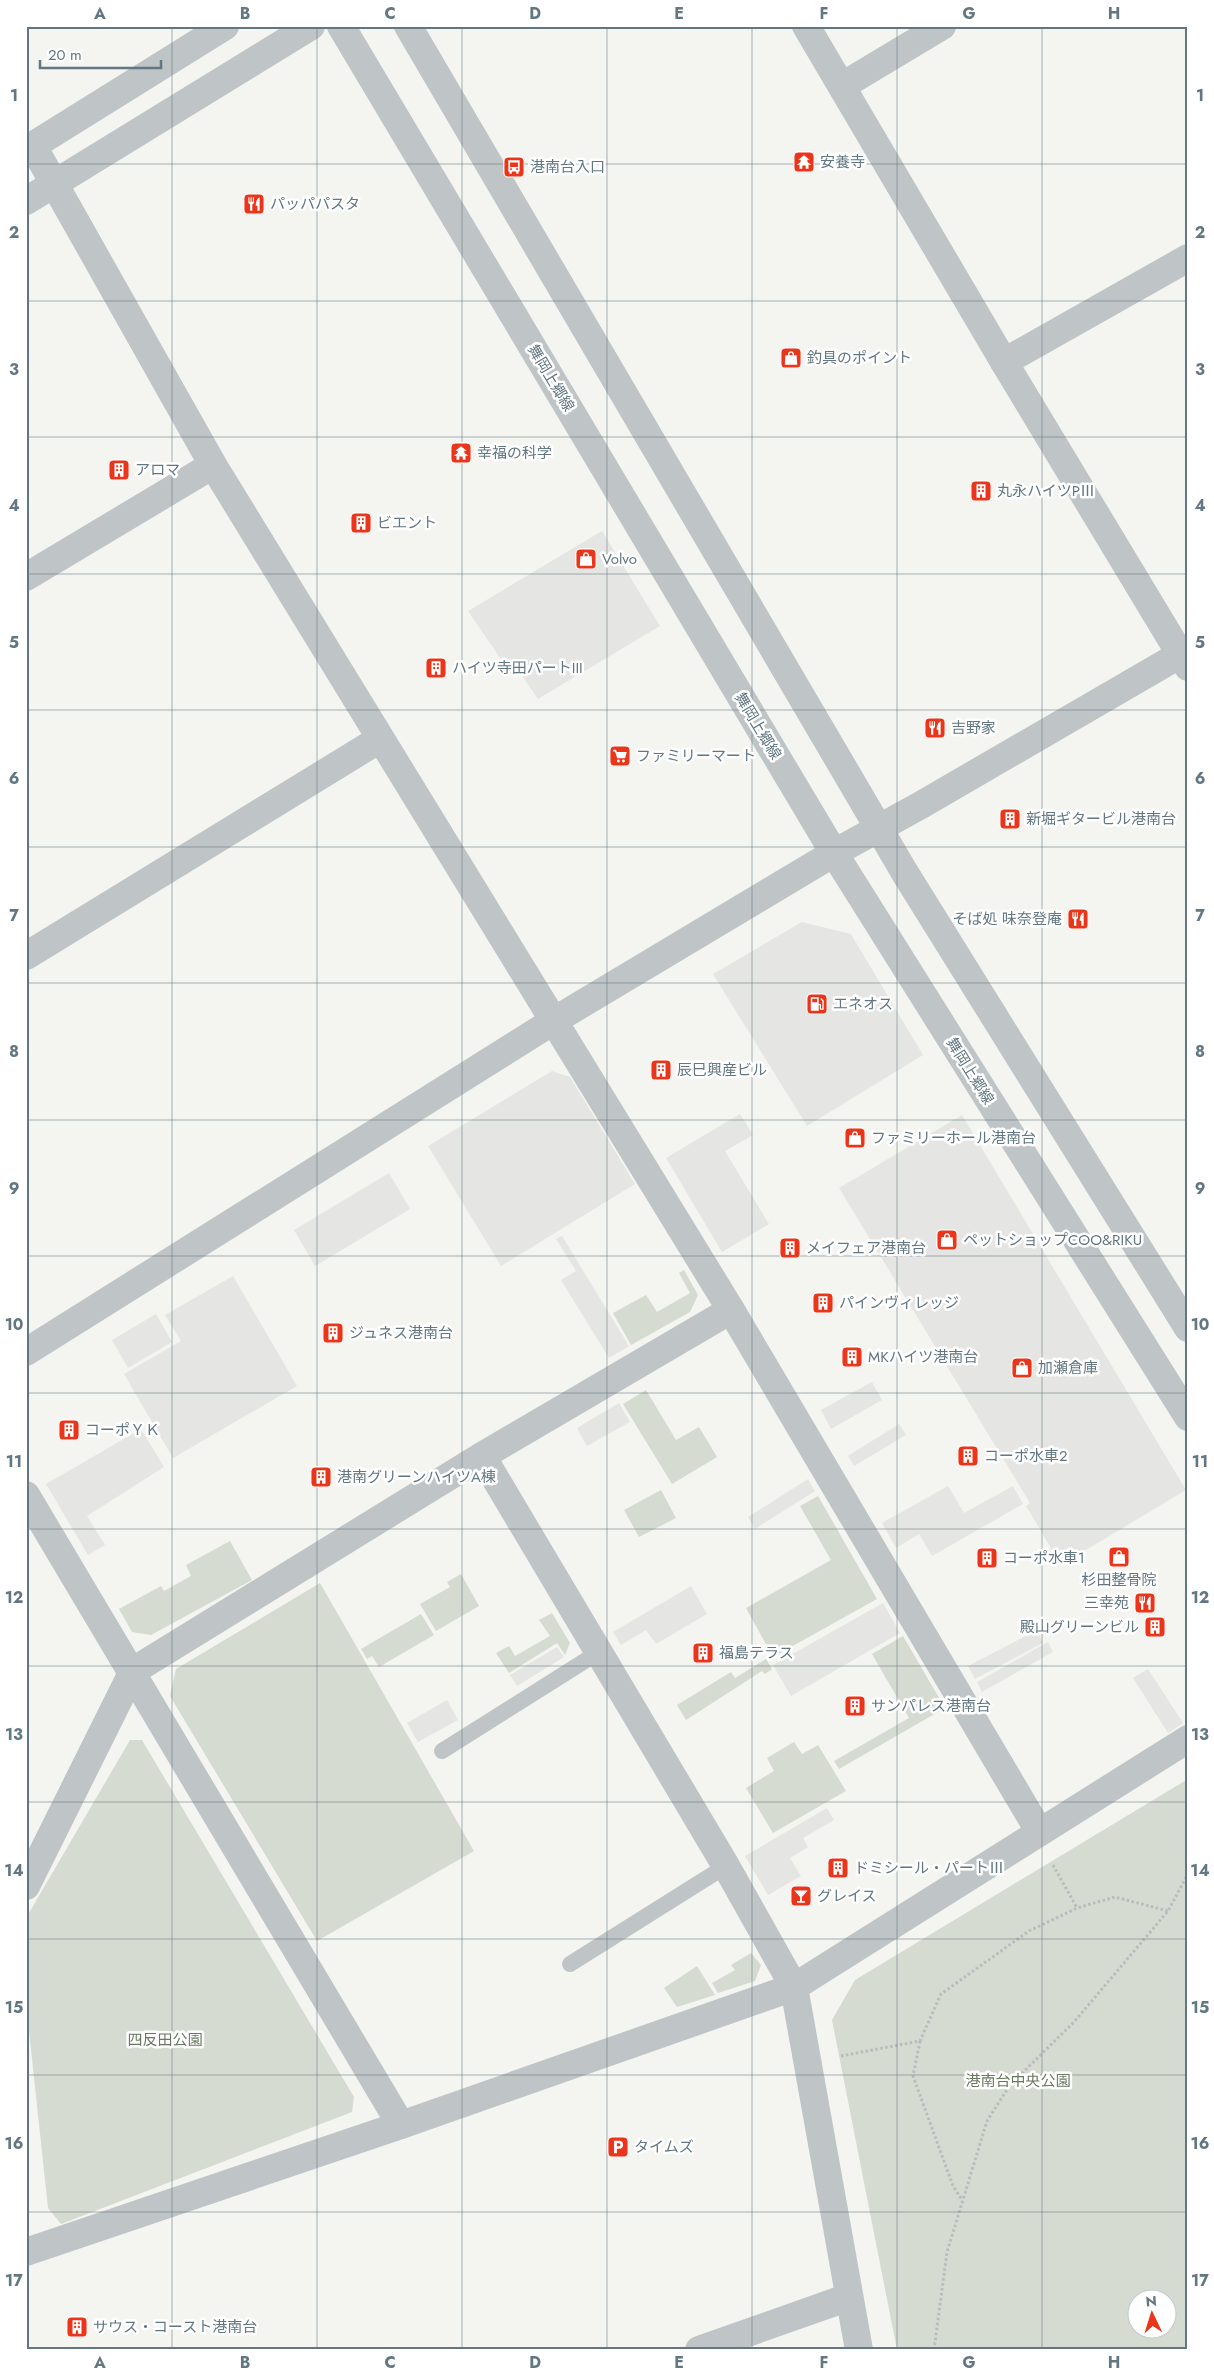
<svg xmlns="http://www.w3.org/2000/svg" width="1214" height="2376" font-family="Jost,'Noto Sans JP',sans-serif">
<rect width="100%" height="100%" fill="#f4f4f0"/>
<g fill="#e5e5e3">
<path d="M602 531 660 626 538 699 518 670 511 674 468 611Z"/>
<path d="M802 922 851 934 923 1055 807 1126 713 974Z"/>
<path d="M552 1071 570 1077 635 1184 501 1266 428 1146Z"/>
<path d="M740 1114 753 1135 725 1151 769 1224 722 1252 666 1158Z"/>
<path d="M962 1115 1186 1490 1061 1565 1026 1506 1030 1503 839 1188Z"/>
<path d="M389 1173 410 1209 315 1266 294 1230Z"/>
<path d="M562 1236 629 1346 609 1358 561 1280 576 1271 556 1239Z"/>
<path d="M233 1276 297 1386 173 1458 124 1374 181 1341 165 1315Z"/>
<path d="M156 1314 172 1342 128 1368 112 1340Z"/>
<path d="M872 1382 882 1400 831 1429 821 1410Z"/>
<path d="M619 1403 630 1422 587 1446 577 1428Z"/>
<path d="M899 1424 906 1435 854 1466 848 1456Z"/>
<path d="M141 1429 164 1467 87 1516 105 1545 88 1555 46 1484Z"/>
<path d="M808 1479 815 1491 755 1529 748 1517Z"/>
<path d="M948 1486 964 1513 1013 1486 1023 1504 932 1556 919 1534 896 1548 882 1523Z"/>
<path d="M691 1586 707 1614 656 1644 646 1630 621 1645 613 1632Z"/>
<path d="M883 1603 900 1633 791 1696 773 1665Z"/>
<path d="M1037 1630 1043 1643 975 1679 968 1666Z"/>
<path d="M1048 1642 1053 1652 982 1692 977 1682Z"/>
<path d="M557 1647 564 1657 517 1686 510 1675Z"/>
<path d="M1148 1669 1183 1723 1168 1733 1133 1678Z"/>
<path d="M447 1700 458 1720 418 1742 407 1723Z"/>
<path d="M827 1808 834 1820 803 1838 808 1847 790 1858 801 1876 768 1895 745 1856Z"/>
</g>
<g fill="#d6dbd1" fill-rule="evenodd">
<path d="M684 1270 698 1295 690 1312 631 1345 613 1313 646 1295 657 1312 690 1293 679 1273Z"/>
<path d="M646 1390 676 1440 699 1427 717 1457 672 1484 623 1404Z"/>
<path d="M661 1490 676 1518 639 1537 624 1510Z"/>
<path d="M818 1496 877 1599 773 1657 746 1608 831 1560 800 1506Z"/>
<path d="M230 1541 252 1580 151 1635 132 1632 119 1609 161 1586 164 1591 191 1576 186 1565Z"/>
<path d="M461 1574 479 1606 436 1631 420 1604 450 1587 447 1582Z"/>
<path d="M320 1583 474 1851 317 1941 170 1696 176 1669Z"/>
<path d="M552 1613 570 1643 565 1655 557 1643 509 1673 496 1653 509 1646 515 1656 550 1636 539 1620Z"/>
<path d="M421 1614 434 1635 379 1667 372 1656 367 1659 361 1649Z"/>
<path d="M903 1636 945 1708 839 1769 834 1761 909 1718 872 1654Z"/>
<path d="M766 1659 772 1669 765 1674 762 1671 686 1720 677 1705 731 1672 735 1678Z"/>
<path d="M130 1740H142L354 2097 352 2112 61 2224 48 2208 26 2003V1918Z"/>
<path d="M794 1742 802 1754 818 1745 846 1791 773 1833 746 1788 774 1771 767 1758Z"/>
<path d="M1188 1779V2350H897L832 2020 855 1980ZM1136 2298H1166V2328H1136Z"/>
<path d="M751 1953 761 1965 755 1981 718 1993 712 1983 735 1970 731 1965Z"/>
<path d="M697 1966 715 1995 677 2007 664 1988Z"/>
</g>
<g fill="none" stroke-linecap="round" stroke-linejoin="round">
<g stroke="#b9bcbe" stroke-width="3" stroke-dasharray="2.5 2.5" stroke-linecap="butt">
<path d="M1053 1865 1077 1908"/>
<path d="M920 2041 913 2076 953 2186 962 2200"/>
<path d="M841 2056 920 2041 941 1994 1029 1931 1077 1908 1115 1897 1168 1911"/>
<path d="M934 2350 947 2252 987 2121 1010 2085 1074 2022 1168 1911 1188 1874"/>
</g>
<g stroke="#bfc4c6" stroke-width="16">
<path d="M442 1751 599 1652"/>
<path d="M570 1964 726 1866"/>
</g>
<g stroke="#bfc4c6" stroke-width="28">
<path d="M806 26 1004 362 1188 667"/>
<path d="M842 86 942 26"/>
<path d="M33 146 213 465 731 1310 1039 1831"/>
<path d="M1004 362 1188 258"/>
<path d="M26 577 213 465"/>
<path d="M26 956 380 739"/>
<path d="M26 1352 555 1020 834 853 921 805 1188 650"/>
<path d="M482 1456 726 1866 794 1987 859 2350"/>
<path d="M26 1495 401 2125"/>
<path d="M26 1886 133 1671 482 1456 731 1310"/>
<path d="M26 2252 401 2125 794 1987 1188 1739"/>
<path d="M699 2350 849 2297"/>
</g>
<g stroke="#bfc4c6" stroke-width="28">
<path d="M341 26 834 853 1188 1417"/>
<path d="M408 26 905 873 1188 1328"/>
<path d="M26 150 225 26"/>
<path d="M26 201 311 26"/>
</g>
</g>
<path fill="none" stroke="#627782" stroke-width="1" stroke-opacity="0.55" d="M172 26V2350M317 26V2350M462 26V2350M607 26V2350M752 26V2350M897 26V2350M1042 26V2350M26 164H1188M26 301H1188M26 437H1188M26 574H1188M26 710H1188M26 847H1188M26 983H1188M26 1120H1188M26 1256H1188M26 1393H1188M26 1529H1188M26 1666H1188M26 1802H1188M26 1939H1188M26 2075H1188M26 2212H1188"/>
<defs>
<g id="temple-square" transform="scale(1.125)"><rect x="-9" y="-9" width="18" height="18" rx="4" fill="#ea351a" stroke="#fff"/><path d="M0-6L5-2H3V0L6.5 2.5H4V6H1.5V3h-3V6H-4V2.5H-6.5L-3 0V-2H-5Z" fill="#fff"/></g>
<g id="bus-square" transform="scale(1.125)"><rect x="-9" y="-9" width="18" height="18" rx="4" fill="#ea351a" stroke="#fff"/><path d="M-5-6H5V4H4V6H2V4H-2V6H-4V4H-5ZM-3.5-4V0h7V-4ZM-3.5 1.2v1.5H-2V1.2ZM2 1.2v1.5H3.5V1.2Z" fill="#fff"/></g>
<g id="restaurant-square" transform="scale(1.125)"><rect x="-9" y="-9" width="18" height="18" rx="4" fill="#ea351a" stroke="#fff"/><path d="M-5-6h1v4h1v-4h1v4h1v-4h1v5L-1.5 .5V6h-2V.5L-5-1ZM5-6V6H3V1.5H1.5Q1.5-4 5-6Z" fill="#fff"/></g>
<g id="shop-square" transform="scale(1.125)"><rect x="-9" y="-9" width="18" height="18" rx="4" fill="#ea351a" stroke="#fff"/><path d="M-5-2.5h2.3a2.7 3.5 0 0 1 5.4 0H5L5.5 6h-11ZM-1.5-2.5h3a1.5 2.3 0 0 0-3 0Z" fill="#fff"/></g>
<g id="building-square" transform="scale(1.125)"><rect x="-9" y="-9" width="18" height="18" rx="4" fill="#ea351a" stroke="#fff"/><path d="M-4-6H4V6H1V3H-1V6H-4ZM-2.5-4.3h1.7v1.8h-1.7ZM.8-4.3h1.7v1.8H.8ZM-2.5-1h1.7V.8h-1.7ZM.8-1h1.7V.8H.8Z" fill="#fff"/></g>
<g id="supermarket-square" transform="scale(1.125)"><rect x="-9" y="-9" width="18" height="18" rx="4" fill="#ea351a" stroke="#fff"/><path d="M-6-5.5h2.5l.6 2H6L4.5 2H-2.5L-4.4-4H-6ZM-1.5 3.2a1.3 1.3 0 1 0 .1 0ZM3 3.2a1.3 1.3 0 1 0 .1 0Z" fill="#fff"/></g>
<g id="fuel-square" transform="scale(1.125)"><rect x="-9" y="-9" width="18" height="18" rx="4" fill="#ea351a" stroke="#fff"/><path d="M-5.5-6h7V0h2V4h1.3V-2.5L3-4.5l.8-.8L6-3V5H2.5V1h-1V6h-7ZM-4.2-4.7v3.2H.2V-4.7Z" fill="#fff"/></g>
<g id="bar-square" transform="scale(1.125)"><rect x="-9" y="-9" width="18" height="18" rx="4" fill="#ea351a" stroke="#fff"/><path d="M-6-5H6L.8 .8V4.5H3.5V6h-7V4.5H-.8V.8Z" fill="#fff"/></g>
<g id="parking-square" transform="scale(1.125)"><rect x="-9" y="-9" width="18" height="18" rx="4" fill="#ea351a" stroke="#fff"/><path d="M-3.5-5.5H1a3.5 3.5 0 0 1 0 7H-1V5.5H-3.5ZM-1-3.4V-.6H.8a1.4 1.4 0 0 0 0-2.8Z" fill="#fff"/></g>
</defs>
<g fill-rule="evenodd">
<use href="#temple-square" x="804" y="162"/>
<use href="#bus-square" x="514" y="167"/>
<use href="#restaurant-square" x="254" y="204"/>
<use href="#shop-square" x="791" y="358"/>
<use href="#temple-square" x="461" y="453"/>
<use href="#building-square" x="119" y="470"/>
<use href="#building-square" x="981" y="491"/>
<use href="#building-square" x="361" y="523"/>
<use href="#shop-square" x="586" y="559"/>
<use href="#building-square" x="436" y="668"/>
<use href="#restaurant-square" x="935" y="728"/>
<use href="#supermarket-square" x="620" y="756"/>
<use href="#building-square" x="1010" y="819"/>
<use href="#restaurant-square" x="1078" y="919"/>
<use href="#fuel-square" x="817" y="1004"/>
<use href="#building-square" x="661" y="1070"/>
<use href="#shop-square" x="855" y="1138"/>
<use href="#shop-square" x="947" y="1240"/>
<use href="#building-square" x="790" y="1248"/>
<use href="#building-square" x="823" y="1303"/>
<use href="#building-square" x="333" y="1333"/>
<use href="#building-square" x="852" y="1357"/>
<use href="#shop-square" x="1022" y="1368"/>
<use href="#building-square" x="69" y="1430"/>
<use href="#building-square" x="968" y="1456"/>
<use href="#building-square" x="321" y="1477"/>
<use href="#shop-square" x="1119" y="1557"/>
<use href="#building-square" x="987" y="1558"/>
<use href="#restaurant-square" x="1145" y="1603"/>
<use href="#building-square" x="1155" y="1627"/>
<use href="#building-square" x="703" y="1653"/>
<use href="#building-square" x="855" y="1706"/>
<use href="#building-square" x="838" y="1868"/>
<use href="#bar-square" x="801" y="1896"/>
<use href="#parking-square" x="618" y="2147"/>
<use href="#building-square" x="77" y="2327"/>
</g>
<g text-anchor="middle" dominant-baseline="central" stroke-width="5" stroke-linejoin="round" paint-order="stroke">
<g font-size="15" fill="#627782" stroke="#fff" text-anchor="start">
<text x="820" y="162">安養寺</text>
<text x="530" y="167">港南台入口</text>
<text x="270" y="204">パッパパスタ</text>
<text x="807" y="358">釣具のポイント</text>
<text x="477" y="453">幸福の科学</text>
<text x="135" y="470">アロマ</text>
<text x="997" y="491">丸永ハイツPⅢ</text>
<text x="377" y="523">ビエント</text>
<text x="602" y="559">Volvo</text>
<text x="452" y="668">ハイツ寺田パートIII</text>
<text x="951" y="728">吉野家</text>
<text x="636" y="756">ファミリーマート</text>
<text x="1026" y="819">新堀ギタービル港南台</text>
<text x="1062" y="919" text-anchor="end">そば処 味奈登庵</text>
<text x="833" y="1004">エネオス</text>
<text x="677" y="1070">辰巳興産ビル</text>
<text x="871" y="1138">ファミリーホール港南台</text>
<text x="963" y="1240">ペットショップCOO&amp;RIKU</text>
<text x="806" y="1248">メイフェア港南台</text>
<text x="839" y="1303">パインヴィレッジ</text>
<text x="349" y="1333">ジュネス港南台</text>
<text x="868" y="1357">MKハイツ港南台</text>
<text x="1038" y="1368">加瀬倉庫</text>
<text x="85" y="1430">コーポＹＫ</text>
<text x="984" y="1456">コーポ水車2</text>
<text x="337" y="1477">港南グリーンハイツA棟</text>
<text x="1003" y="1558">コーポ水車1</text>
<text x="1119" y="1580" text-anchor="middle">杉田整骨院</text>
<text x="1129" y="1603" text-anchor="end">三幸苑</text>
<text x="1139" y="1627" text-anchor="end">殿山グリーンビル</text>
<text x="719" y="1653">福島テラス</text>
<text x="871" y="1706">サンパレス港南台</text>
<text x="854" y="1868">ドミシール・パートⅢ</text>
<text x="817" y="1896">グレイス</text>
<text x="634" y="2147">タイムズ</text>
<text x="93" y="2327">サウス・コースト港南台</text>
</g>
<g font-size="15" fill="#627782" stroke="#fff">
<text transform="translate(551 378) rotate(59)">舞岡上郷線</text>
<text transform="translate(758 726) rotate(59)">舞岡上郷線</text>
<text transform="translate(970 1071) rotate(58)">舞岡上郷線</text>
</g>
<g font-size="15" fill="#687961" stroke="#fff">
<text x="165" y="2040">四反田公園</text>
<text x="1018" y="2081">港南台中央公園</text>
</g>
</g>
<rect width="1214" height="2376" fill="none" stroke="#ffffff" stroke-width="55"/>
<g transform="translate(1152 2314) rotate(356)"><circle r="24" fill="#ffffff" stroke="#c0c9cd"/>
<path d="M0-4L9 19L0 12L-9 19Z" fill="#ea351a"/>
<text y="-8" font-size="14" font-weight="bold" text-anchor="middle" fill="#627782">N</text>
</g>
<path d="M40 60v8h121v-8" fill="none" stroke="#627782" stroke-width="2.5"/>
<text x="48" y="60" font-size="15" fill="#627782" stroke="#ffffff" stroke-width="4" paint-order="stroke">20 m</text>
<rect x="28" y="28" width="1158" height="2320" fill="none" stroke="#627782" stroke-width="2"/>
<g font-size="16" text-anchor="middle" font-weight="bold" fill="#627782">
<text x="100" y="19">A</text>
<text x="245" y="19">B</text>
<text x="390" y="19">C</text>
<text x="535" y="19">D</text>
<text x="679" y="19">E</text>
<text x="824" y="19">F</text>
<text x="969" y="19">G</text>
<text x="1114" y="19">H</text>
<text x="14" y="101">1</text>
<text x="1200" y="101">1</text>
<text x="14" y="238">2</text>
<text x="1200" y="238">2</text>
<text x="14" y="375">3</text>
<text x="1200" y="375">3</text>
<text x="14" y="511">4</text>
<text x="1200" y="511">4</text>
<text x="14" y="648">5</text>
<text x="1200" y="648">5</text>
<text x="14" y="784">6</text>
<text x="1200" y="784">6</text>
<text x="14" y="921">7</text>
<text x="1200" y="921">7</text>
<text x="14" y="1057">8</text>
<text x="1200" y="1057">8</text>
<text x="14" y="1194">9</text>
<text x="1200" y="1194">9</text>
<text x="14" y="1330">10</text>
<text x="1200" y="1330">10</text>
<text x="14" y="1467">11</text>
<text x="1200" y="1467">11</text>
<text x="14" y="1603">12</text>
<text x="1200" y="1603">12</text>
<text x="14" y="1740">13</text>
<text x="1200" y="1740">13</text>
<text x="14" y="1876">14</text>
<text x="1200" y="1876">14</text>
<text x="14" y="2013">15</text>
<text x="1200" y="2013">15</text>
<text x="14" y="2149">16</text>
<text x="1200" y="2149">16</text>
<text x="14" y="2286">17</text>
<text x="1200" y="2286">17</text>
<text x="100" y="2368">A</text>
<text x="245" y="2368">B</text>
<text x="390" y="2368">C</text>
<text x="535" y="2368">D</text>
<text x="679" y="2368">E</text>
<text x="824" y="2368">F</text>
<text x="969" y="2368">G</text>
<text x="1114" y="2368">H</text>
</g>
</svg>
